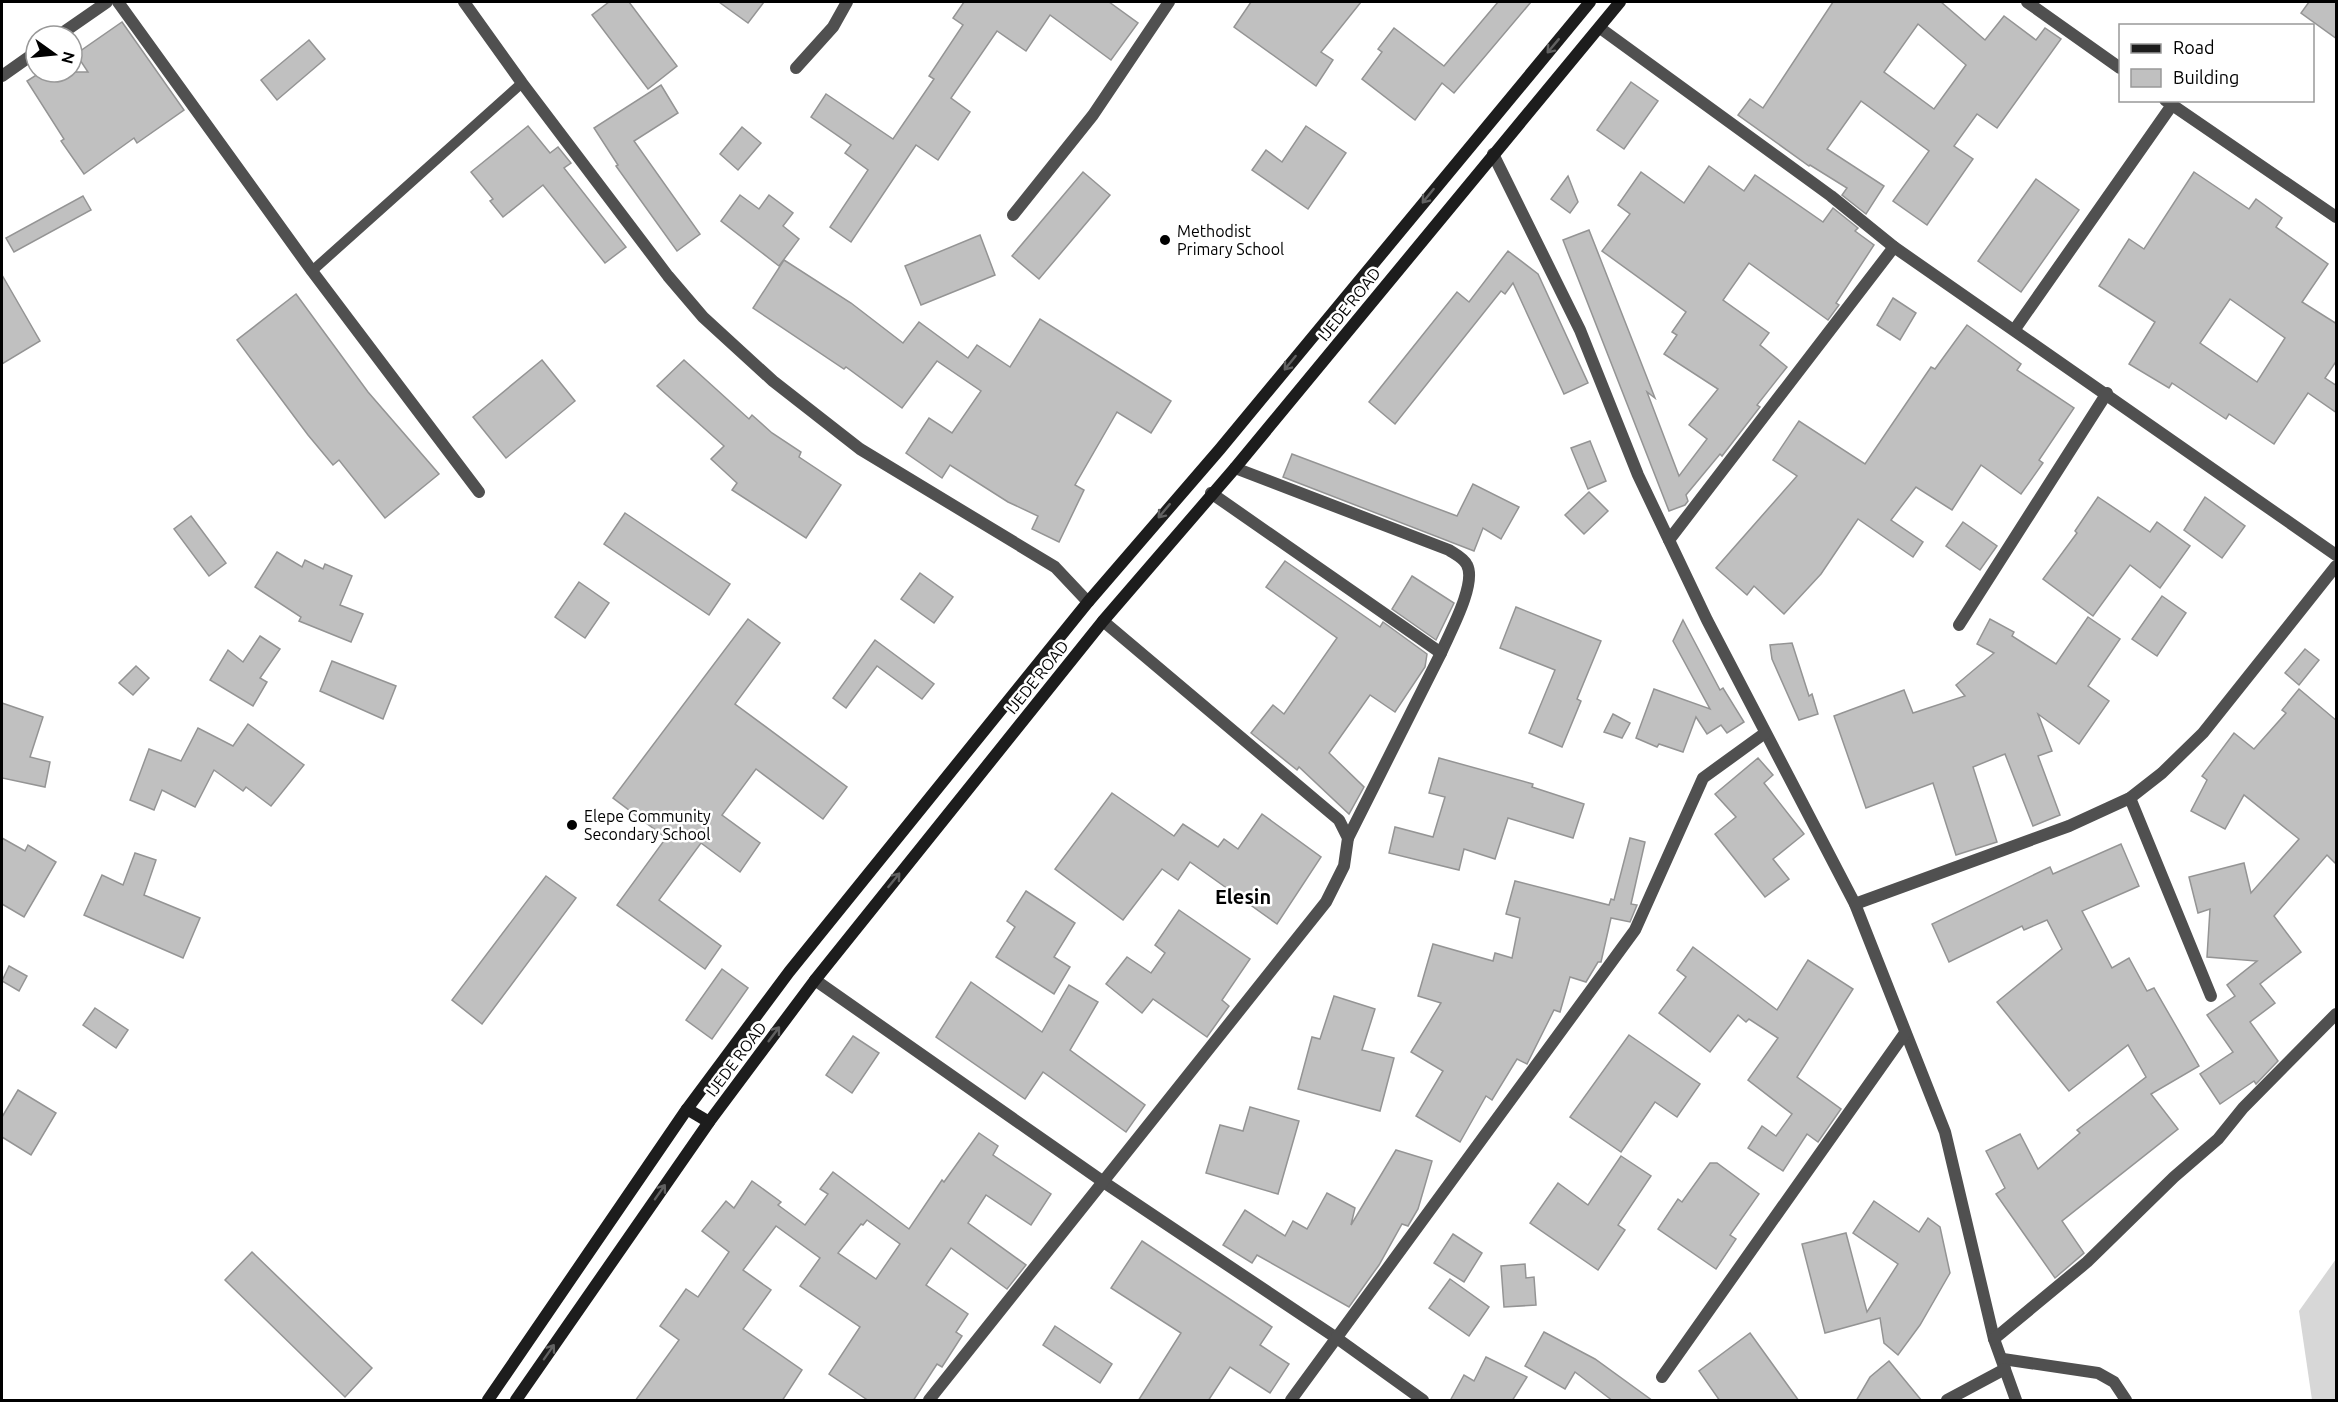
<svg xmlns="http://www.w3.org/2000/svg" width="2338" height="1402" font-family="Ubuntu,sans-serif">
<rect width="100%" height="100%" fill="#fff"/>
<path fill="#d7d7d7" d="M2336 1259V1400H2312L2299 1311Z"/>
<g fill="#c0c0c0" stroke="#949494" stroke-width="1.5" fill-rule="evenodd">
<path d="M609 2H629L677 66 648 89 592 15Z"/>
<path d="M719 2H764L748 23Z"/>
<path d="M964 2H1109L1138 23 1111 60 1050 15 1026 51 997 31 951 98 970 112 938 160 916 145 851 242 830 227 868 170 845 153 851 145 811 117 826 94 893 139 934 79 929 76 963 25 953 18Z"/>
<path d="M1251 2H1361L1321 52 1333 60 1316 86 1234 27Z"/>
<path d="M1498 2H1531L1454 93 1442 83 1415 120 1362 79 1382 52 1378 49 1394 28 1444 66Z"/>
<path d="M1833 2H1941L1985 40 2004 16 2036 40 2045 28 2061 39 1997 128 1977 114 1954 146 1973 159 1927 225 1893 201 1929 151 1861 101 1827 149 1884 186 1866 214 1842 195 1847 188 1810 165 1809 166 1738 115 1750 99 1763 108ZM1918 24 1966 65 1934 109 1884 72Z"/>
<path d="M2309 2H2337V39L2301 13Z"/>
<path d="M122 22 184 110 137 143 134 138 84 174 61 141 64 139 27 81 41 72H88L76 54Z"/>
<path d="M309 40 325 59 277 100 261 80Z"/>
<path d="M1631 82 1658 101 1624 149 1597 130Z"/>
<path d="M661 85 678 113 634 141 700 234 677 251 616 166 618 165 594 128Z"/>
<path d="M528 126 550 153 558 147 571 163 564 168 626 247 605 263 543 185 503 217 490 201 493 199 471 172Z"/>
<path d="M1306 126 1346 153 1308 209 1252 170 1266 150 1282 162Z"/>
<path d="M742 127 761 143 738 170 720 154Z"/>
<path d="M1709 166 1744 191 1755 175 1823 222 1833 208 1858 228 1855 231 1874 245 1836 303 1839 305 1828 320 1749 263 1723 300 1769 333 1760 345 1787 367 1757 405 1760 407 1722 456 1720 454 1686 495 1688 501 1685 505 1669 511 1563 240 1589 230 1655 398 1647 392 1679 476 1707 439 1689 425 1718 389 1664 354 1677 335 1672 332 1686 312 1602 251 1630 214 1618 205 1641 172 1684 203Z"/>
<path d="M1083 172 1110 195 1039 279 1012 256Z"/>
<path d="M2194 172 2249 209 2256 199 2282 218 2276 227 2328 264 2302 302 2337 324V360L2325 378 2337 386V413L2308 393 2274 444 2229 414 2226 419 2172 383 2169 388 2129 364 2155 322 2099 286 2129 239 2144 249ZM2230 299 2285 338 2257 382 2200 343Z"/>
<path d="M1568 176 1578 202 1570 213 1551 199Z"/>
<path d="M2036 179 2079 210 2021 292 1978 261Z"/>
<path d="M740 195 759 209 769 195 793 213 783 226 799 239 779 266 721 221Z"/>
<path d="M83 196 91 210 14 252 6 238Z"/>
<path d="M980 235 995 275 921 305 905 266Z"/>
<path d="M1508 251 1538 274 1588 383 1564 394 1513 283 1505 294 1501 291 1395 424 1369 402 1457 292 1469 302Z"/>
<path d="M784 260 851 303 903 343 919 322 968 358 977 345 1010 367 1040 319 1171 401 1151 433 1117 412 1075 485 1084 490 1059 542 1032 529 1038 516 1008 502 950 465 942 478 906 453 929 418 952 433 981 391 937 361 902 408 846 367 844 369 753 308Z"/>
<path d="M2 275 40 341 2 364Z"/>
<path d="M296 294 368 392 439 474 385 518 339 460 333 465 308 435 237 340Z"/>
<path d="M1893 298 1916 313 1900 340 1877 325Z"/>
<path d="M1967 325 2021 364 2017 370 2074 408 2039 460 2043 463 2021 494 1981 465 1952 510 1916 487 1891 520 1923 542 1913 557 1858 519 1821 574 1784 614 1754 586 1747 595 1716 568 1797 476 1773 460 1799 421 1865 464 1931 367 1935 369Z"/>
<path d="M542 360 575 401 506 458 473 417Z"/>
<path d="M684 360 749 419 752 415 772 433 801 452 799 457 841 485 806 538 732 490 737 483 711 459 724 446 657 386Z"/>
<path d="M1590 441 1606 481 1588 489 1571 448Z"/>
<path d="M1292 454 1457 516 1473 484 1519 507 1501 539 1483 528 1474 551 1283 477Z"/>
<path d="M1589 492 1608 511 1584 534 1565 515Z"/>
<path d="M2098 497 2150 532 2157 522 2190 546 2160 588 2130 565 2093 616 2043 579 2077 533 2075 531Z"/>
<path d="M2205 497 2245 526 2222 558 2184 530Z"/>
<path d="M625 513 730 584 709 615 604 544Z"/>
<path d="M191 516 226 563 209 576 174 529Z"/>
<path d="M1963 522 1997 546 1980 570 1946 546Z"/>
<path d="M277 552 302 567 305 560 323 569 325 564 352 576 340 605 363 614 351 642 299 621 301 617 255 587Z"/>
<path d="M1285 561 1380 627 1383 622 1427 654 1425 667 1395 712 1370 695 1329 753 1364 787 1349 814 1299 767 1297 770 1251 733 1273 705 1284 714 1337 638 1266 587Z"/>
<path d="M920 573 953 597 934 623 901 599Z"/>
<path d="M1412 576 1454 603 1436 640 1392 609Z"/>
<path d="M579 582 609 603 585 638 555 617Z"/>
<path d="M2162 596 2186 613 2157 656 2132 639Z"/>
<path d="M1516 607 1601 641 1577 699 1581 701 1562 747 1529 733 1555 670 1500 648Z"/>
<path d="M2088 617 2120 639 2088 686 2109 701 2079 744 2038 714 2052 751 2038 756 2060 815 2033 826 2005 754 1973 767 1997 842 1956 855 1933 783 1866 808 1834 716 1904 690 1913 713 1965 696 1956 685 1994 653 1977 644 1990 619 2014 632 2012 636 2056 664Z"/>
<path d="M748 619 780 643 735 704 847 787 823 819 756 769 722 815 760 843 740 872 701 843 659 900 721 946 705 969 617 905 666 838 613 798Z"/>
<path d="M1683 620 1720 690 1723 688 1744 722 1727 733 1721 725 1707 734 1696 717 1683 752 1659 744 1657 747 1636 738 1654 689 1710 709 1673 641Z"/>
<path d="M260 636 280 649 260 678 267 682 253 706 210 680 228 650 243 662Z"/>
<path d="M875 640 934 684 922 699 877 666 846 708 833 698Z"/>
<path d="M1792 643 1809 696 1812 694 1818 714 1799 720 1772 659 1770 645Z"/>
<path d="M2305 649 2319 660 2299 685 2285 673Z"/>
<path d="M332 661 396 686 383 719 320 691Z"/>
<path d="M136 666 149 678 133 695 119 683Z"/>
<path d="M2299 689 2337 721V865L2327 855 2274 916 2301 952 2260 984 2275 1003 2250 1022 2278 1061 2256 1084 2254 1081 2220 1104 2200 1074 2233 1052 2207 1015 2235 996 2227 985 2257 961 2207 957 2210 909 2198 913 2189 877 2244 863 2251 893 2299 839 2244 795 2225 829 2191 811 2207 780 2202 776 2234 733 2254 749 2286 713 2282 710Z"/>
<path d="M2 703 43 717 30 757 50 762 45 787 2 778Z"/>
<path d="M1613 714 1630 723 1622 738 1604 732Z"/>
<path d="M248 724 304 765 271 806 246 787 243 791 214 770 195 807 162 790 154 810 130 800 149 749 181 761 198 728 233 746Z"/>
<path d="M1439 758 1533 784 1532 787 1584 804 1573 838 1508 818 1495 859 1464 849 1459 870 1389 853 1395 827 1433 837 1445 797 1429 793Z"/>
<path d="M1758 758 1773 775 1764 783 1804 834 1773 859 1789 879 1765 897 1715 834 1736 817 1715 794Z"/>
<path d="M1112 793 1174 836 1183 824 1218 847 1224 839 1238 849 1262 814 1321 857 1277 924 1190 862 1178 880 1162 869 1123 920 1055 869Z"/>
<path d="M2 838 25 851 28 845 56 862 24 917 2 904Z"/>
<path d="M1630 838 1645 842 1631 904 1637 905 1630 922 1611 918 1601 962H1598L1586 982 1570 977 1560 1012 1554 1010 1527 1064 1517 1059 1492 1100 1486 1096 1460 1142 1416 1116 1443 1071 1411 1052 1441 1003 1418 996 1433 944 1493 961 1495 953 1512 958 1520 918 1506 914 1515 881 1609 905 1611 899 1614 900Z"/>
<path d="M2121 844 2139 886 2082 911 2112 968 2129 958 2147 991 2154 988 2199 1066 2151 1094 2178 1129 2062 1221 2084 1253 2055 1278 1996 1194 2005 1188 1986 1151 2020 1134 2038 1169 2080 1133 2077 1130 2146 1077 2128 1045 2069 1091 1997 1002 2062 949 2047 920 2024 930 2022 926 1949 962 1932 924 2050 867 2053 874Z"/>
<path d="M135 853 156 860 144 895 200 918 183 958 84 915 102 875 123 885Z"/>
<path d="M546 876 576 898 482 1024 452 1000Z"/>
<path d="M1026 891 1075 923 1054 957 1070 967 1054 994 996 957 1015 927 1007 921Z"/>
<path d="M1179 910 1250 959 1222 1000 1229 1006 1207 1037 1153 999 1142 1013 1106 984 1127 957 1151 973 1165 953 1155 945Z"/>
<path d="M1693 947 1777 1010 1808 960 1853 989 1797 1077 1841 1109 1818 1142 1807 1134 1783 1171 1748 1148 1762 1126 1776 1136 1792 1114 1748 1080 1778 1038 1749 1019 1746 1022 1738 1015 1710 1052 1659 1013 1686 977 1677 970Z"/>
<path d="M9 966 27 976 19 991 2 981Z"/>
<path d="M722 969 748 988 712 1039 686 1020Z"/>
<path d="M971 982 1042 1032 1069 985 1098 1002 1070 1050 1145 1105 1126 1132 1043 1072 1025 1099 936 1037Z"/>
<path d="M1334 996 1375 1009 1362 1050 1394 1058 1380 1111 1298 1089 1312 1037 1320 1039Z"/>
<path d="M95 1008 128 1030 116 1048 83 1025Z"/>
<path d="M1629 1035 1700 1084 1677 1117 1655 1102 1621 1152 1570 1117Z"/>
<path d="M853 1036 879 1053 852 1093 826 1075Z"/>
<path d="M18 1090 56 1113 31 1155 2 1137V1117Z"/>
<path d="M1250 1107 1299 1121 1278 1194 1206 1173 1220 1125 1243 1131Z"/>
<path d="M979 1133 998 1146 993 1155 1051 1194 1031 1225 986 1195 968 1223 1026 1265 1007 1289 951 1248 926 1285 968 1314 956 1332 962 1336 942 1367 937 1364 913 1401H869L829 1374 860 1327 800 1286 820 1258 776 1226 743 1270 771 1290 743 1329 802 1370 782 1401H635L679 1340 660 1326 686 1289 698 1297 729 1252 702 1231 726 1201 734 1208 752 1181 781 1202 778 1205 805 1225 828 1194 820 1189 833 1172 909 1229 942 1180 944 1182ZM867 1220 900 1244 876 1279 838 1253 861 1224 863 1225Z"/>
<path d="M1396 1150 1432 1161 1418 1209 1408 1226 1402 1224 1379 1265 1349 1307 1257 1255 1252 1263 1223 1245 1245 1210 1285 1236 1293 1221 1307 1229 1327 1193 1355 1208 1351 1225Z"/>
<path d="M1621 1156 1651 1176 1618 1225 1625 1230 1598 1270 1530 1223 1558 1183 1588 1205Z"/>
<path d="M1710 1163H1717L1759 1194 1730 1235 1736 1239 1716 1269 1658 1229 1678 1199 1682 1202Z"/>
<path d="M1874 1201 1919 1232 1928 1218 1940 1227 1950 1273 1920 1325 1898 1355 1884 1343 1880 1318 1825 1333 1802 1244 1846 1233 1867 1312 1898 1264 1853 1233Z"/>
<path d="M1453 1234 1482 1253 1464 1282 1434 1263Z"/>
<path d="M1142 1241 1272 1327 1260 1345 1289 1364 1270 1393 1230 1367 1208 1401H1138L1181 1333 1111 1288Z"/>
<path d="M252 1252 372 1368 345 1397 225 1280Z"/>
<path d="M1525 1264 1526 1278 1534 1277 1536 1305 1504 1307 1501 1266Z"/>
<path d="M1450 1279 1489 1307 1469 1336 1429 1308Z"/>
<path d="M1055 1326 1112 1364 1100 1383 1043 1345Z"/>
<path d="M1544 1332 1595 1359 1653 1401H1613L1575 1372 1565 1389 1525 1366Z"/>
<path d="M1750 1333 1799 1401H1720L1699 1371Z"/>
<path d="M1486 1357 1527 1377 1512 1401H1450L1464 1375 1474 1381Z"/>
<path d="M1889 1361 1922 1401H1856L1870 1377Z"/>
</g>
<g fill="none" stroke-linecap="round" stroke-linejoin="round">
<path stroke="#505050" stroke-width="10" d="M312 271 522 83"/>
<g stroke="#505050" stroke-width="12">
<path d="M118 2 312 271 479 492"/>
<path d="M464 2 522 83 668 276 703 317 773 381 860 449 1055 567 1088 602"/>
<path d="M2027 2 2120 68"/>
<path d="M1600 28 1831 196 1894 247 2336 555"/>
<path d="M58 36 107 2"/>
<path d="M796 68 833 27 847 2"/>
<path d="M2 76 36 52"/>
<path d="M2165 100 2336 217"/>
<path d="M1493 154 1580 330 1638 475 1707 620 1855 904 1945 1132 1994 1339 2016 1400"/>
<path d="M1013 215 1093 115 1169 2"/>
<path d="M2015 329 2172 105"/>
<path d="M1235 468 1449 550C1455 554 1464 558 1467 565 1477 584 1449 634 1441 653"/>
<path d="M1211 493 1441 653 1348 838"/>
<path d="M1669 540 1894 247"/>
<path d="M1959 625 2107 393"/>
<path d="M2130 798 2211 996"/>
<path d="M1855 904 2069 826 2130 798 2162 773 2203 733 2336 566"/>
<path d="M815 980 1105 1183 1338 1339 1423 1400"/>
<path d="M1994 1339 2087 1262 2174 1177 2218 1139 2243 1108 2336 1014"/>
<path d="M2003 1359 2098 1373 2114 1382 2126 1400"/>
<path d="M1662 1377 1905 1033"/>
<path d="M929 1400 1326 902 1344 866 1348 838 1339 820 1103 621"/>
<path d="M1291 1400 1635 930 1703 778 1765 733"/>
<path d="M1947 1400 2005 1369"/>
</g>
<g stroke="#1d1d1d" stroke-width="12">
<path d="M687 1109 709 1122"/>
<path d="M488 1400 687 1109 789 972 1088 602 1220 449 1590 2"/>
<path d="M516 1400 709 1122 815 980 1103 621 1235 468 1620 2"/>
</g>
</g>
<defs><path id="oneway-shaft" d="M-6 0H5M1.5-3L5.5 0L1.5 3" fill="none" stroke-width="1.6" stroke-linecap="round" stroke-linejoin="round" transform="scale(1.5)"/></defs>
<g stroke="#616161">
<use href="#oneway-shaft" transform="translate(1553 46) rotate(130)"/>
<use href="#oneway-shaft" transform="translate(1428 196) rotate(129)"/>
<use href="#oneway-shaft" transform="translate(1290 363) rotate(129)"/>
<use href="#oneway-shaft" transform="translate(1164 511) rotate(130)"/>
<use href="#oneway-shaft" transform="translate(894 880) rotate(-51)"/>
<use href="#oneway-shaft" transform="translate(774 1034) rotate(-53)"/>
<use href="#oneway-shaft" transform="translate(660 1192) rotate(-55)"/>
<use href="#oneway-shaft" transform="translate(549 1352) rotate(-55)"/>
</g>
<g fill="#000" stroke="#fff" stroke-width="2">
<circle cx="1165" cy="240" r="6"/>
<circle cx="572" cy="825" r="6"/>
</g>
<g text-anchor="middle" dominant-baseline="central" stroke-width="5" stroke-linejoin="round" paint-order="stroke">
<g font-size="16" fill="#000" stroke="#fff" text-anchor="start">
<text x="1177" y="231">Methodist<tspan x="1177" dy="18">Primary School</tspan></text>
<text x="584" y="816">Elepe Community<tspan x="584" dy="18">Secondary School</tspan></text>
</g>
<g font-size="16" fill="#000" stroke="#fff">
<text transform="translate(1349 304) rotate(-51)">IJEDE ROAD</text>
<text transform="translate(1037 677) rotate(-51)">IJEDE ROAD</text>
<text transform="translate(736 1059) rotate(-53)">IJEDE ROAD</text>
</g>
<g font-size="20" font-weight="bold" fill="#000" stroke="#fff">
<text x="1243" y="896">Elesin</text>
</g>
</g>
<rect width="2338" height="1402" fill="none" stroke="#000000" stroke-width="6"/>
<rect x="2119" y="24" width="195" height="78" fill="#ffffff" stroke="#999999" stroke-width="1.5"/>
<rect x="2131" y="44" width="30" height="9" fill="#1d1d1d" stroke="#999999" stroke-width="1.5"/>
<text x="2173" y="54" font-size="18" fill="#000000">Road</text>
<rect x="2131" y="69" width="30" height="18" fill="#c0c0c0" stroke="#999999" stroke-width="1.5"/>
<text x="2173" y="84" font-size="18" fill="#000000">Building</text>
<g transform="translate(54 54) rotate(105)"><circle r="28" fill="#ffffff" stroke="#999999" stroke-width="1.5"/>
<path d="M0-4.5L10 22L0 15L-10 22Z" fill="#000000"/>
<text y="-9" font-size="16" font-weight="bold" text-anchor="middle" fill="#000000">N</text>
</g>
</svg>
